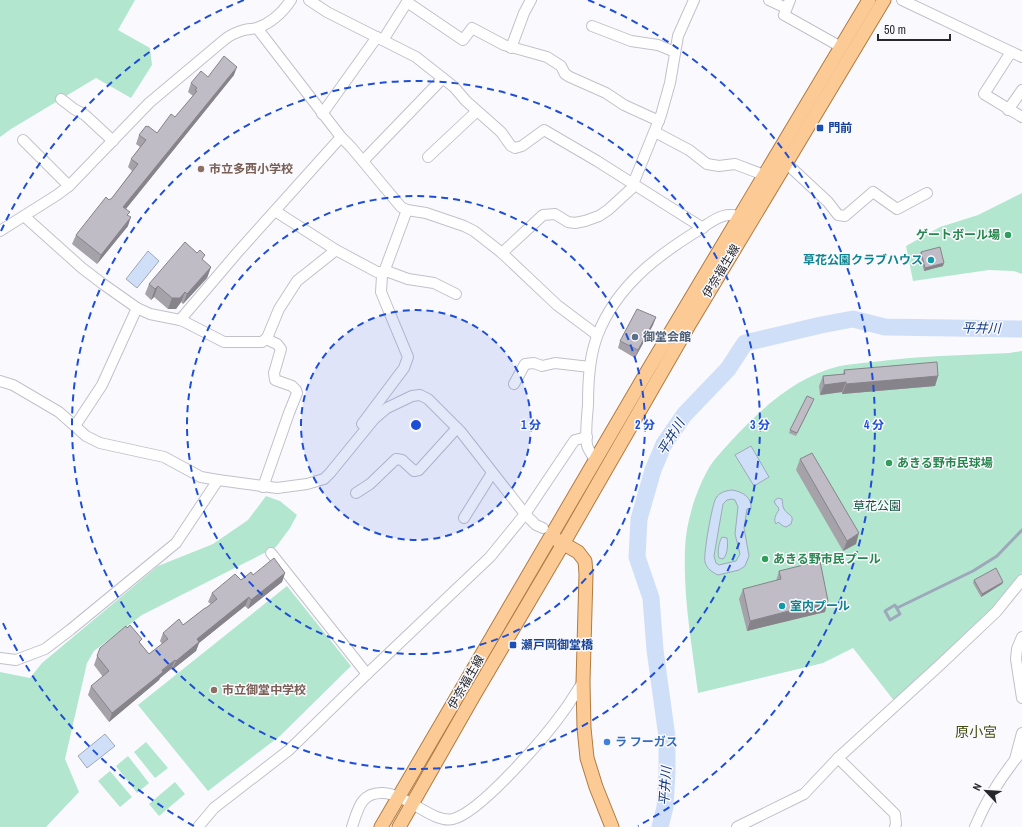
<svg xmlns="http://www.w3.org/2000/svg" width="1022" height="827" font-family="'Archivo Narrow','Noto Sans JP',sans-serif">
<rect width="100%" height="100%" fill="#fafafe"/>
<g fill="#b3e6ce">
<path d="M0 0H135L118 30 150 48 152 65 131 98 96 78 11 129 0 137Z"/>
<path d="M1022 193V274L1014 271 989 270 913 281 906 246 940 227 978 215Z"/>
<path d="M1022 351V573L988 615 895 702 853 648 823 663 698 693C692 646 683 597 685 549 686 521 696 490 710 466 716 457 725 448 732 440 761 409 796 376 840 366 850 364 862 363 873 362 918 356 963 355 1009 353Z"/>
<path d="M266 496 280 501 297 515 290 528 276 547 142 615 94 651 87 663 65 759 79 792 46 827H0V672L30 678 42 663 158 566 213 544 248 520Z"/>
<path d="M287 586 351 666 280 736 208 791 138 705Z"/>
<path d="M146 742 168 768 155 778 134 752Z"/>
<path d="M128 756 149 783 137 793 116 766Z"/>
<path d="M110 771 132 797 120 807 98 781Z"/>
<path d="M175 782 185 794 159 816 149 804Z"/>
</g>
<g fill="#d0dff8" stroke="#9da8ba" fill-rule="evenodd">
<path d="M148 251 159 261 137 288 126 279Z"/>
<path d="M751 446 769 477 754 486 735 455Z"/>
<path d="M732 490C743 492 752 497 751 509H747L744 528 749 556 745 566 739 570 718 575C712 572 707 569 705 562 703 556 712 504 716 498 720 492 725 491 732 490ZM732 499 735 500 738 507 735 534 740 554 736 561 719 565 716 563 714 556 723 504 727 500Z"/>
<path d="M778 498 782 499C783 503 782 506 784 509 788 516 795 514 791 524L786 527 783 526 778 522 776 524C773 519 776 514 779 510L778 507 776 505 774 501Z"/>
<path d="M722 537 727 538C728 544 728 554 723 559L719 558C717 552 719 542 722 537Z"/>
<path d="M105 734 115 746 87 768 78 756Z"/>
</g>
<g fill="none" stroke-linecap="round" stroke-linejoin="round">
<g stroke="#9da8ba" stroke-width="3">
<path d="M895 605 900 614 890 620 885 611Z"/>
<path d="M897 608 973 571 997 556 1022 530"/>
</g>
<path stroke="#d0dff8" stroke-width="17" d="M660 827 665 807 667 773V737L655 650 651 598 637 557 639 519 653 470 664 444 684 415 728 369 745 343 821 325 853 319 885 327 1022 329"/>
<g stroke="#c0c1cb" stroke-width="12">
<g id="minor">
<path d="M309 0 327 12 416 57 454 87 466 101 492 124 501 132 511 146 515 148 522 146 544 130 597 161 703 228"/>
<path d="M769 0 786 8"/>
<path d="M790 0 784 15 841 47"/>
<path d="M902 0 1022 57"/>
<path d="M592 26 631 41 658 45 675 52"/>
<path d="M257 28 341 137 351 147 401 207 407 210 426 213 464 226 474 231 502 253 557 305 597 335"/>
<path d="M383 40 407 2 463 40 472 28 504 45 547 57 561 66 565 74 570 77 606 93 624 105 659 121"/>
<path d="M511 48 524 13 531 0"/>
<path d="M1011 52 984 94 1022 117"/>
<path d="M61 99 74 109 85 115 113 141"/>
<path d="M1008 110 1022 90"/>
<path d="M322 114 377 37"/>
<path d="M655 132 689 150 707 164 719 166 735 164 764 175"/>
<path d="M23 140 69 186"/>
<path d="M428 157 477 111"/>
<path d="M363 161 443 78"/>
<path d="M786 163 828 202 838 215 845 216 873 192 897 209 927 193"/>
<path d="M275 211 336 250"/>
<path d="M24 216 82 268 103 284 137 308 150 314 180 320 237 253 341 137"/>
<path d="M0 231 57 195 69 186 149 103 224 40C230 35 237 32 244 30 248 29 253 29 257 28 271 23 283 12 291 0"/>
<path d="M502 253 543 215 555 214 568 222 575 223 585 221 599 216 608 210 631 189 661 115 670 83 678 36 694 0"/>
<path d="M180 320 185 322 224 342H262L267 338 279 309 297 281 336 250 377 272H384L407 210"/>
<path d="M0 381 13 385 59 412 86 436 100 443 164 457 201 477 218 480 277 488 307 484 324 479 330 473 374 419 387 408 412 396 420 395 428 399 461 432 525 514 536 525 543 528"/>
<path d="M514 384 525 364 534 363 542 366 555 363 590 367"/>
<path d="M362 424 404 368 408 357 381 292 382 276 384 272H389L408 279 434 283 456 294"/>
<path d="M75 426 102 385 137 308"/>
<path d="M596 461C593 456 588 450 587 445 585 432 587 418 588 405 588 382 589 356 598 334 616 288 654 258 694 233 712 222 725 207 746 220"/>
<path d="M263 487 289 413 297 393 296 390 292 386 275 380 274 373 281 349 277 344 266 339"/>
<path d="M356 493 370 484 396 459 402 460 414 471 419 470 457 428"/>
<path d="M464 518 492 473"/>
<path d="M271 553 367 674"/>
<path d="M1022 637 1017 649 1016 659 1022 698"/>
<path d="M0 658 16 660 45 649 70 630 176 543 218 480"/>
<path d="M838 758 895 814 896 824 895 827"/>
<path d="M1015 759 1022 733"/>
<path d="M198 827 214 808 289 750 367 674 490 557 525 514 572 444 575 440 587 437"/>
<path d="M352 827C358 809 361 792 383 793 407 794 434 824 453 819 481 812 545 737 563 712 570 703 576 692 583 682"/>
<path d="M737 827 804 794 838 758 941 664 996 612 1022 580"/>
<path d="M975 827C986 800 1003 774 1022 751"/>
</g>
</g>
<g stroke="#b07b42" stroke-width="15">
<g id="major">
<path d="M557 540 578 552 585 561 586 574 583 682 584 728 587 758 596 787 612 827"/>
<path d="M381 827 648 370 869 0"/>
<path d="M399 827 473 697 563 544 689 325 884 0"/>
</g>
</g>
<use href="#minor" stroke="#fff" stroke-width="10"/>
<use href="#major" stroke="#fccb95" stroke-width="13"/>
</g>
<g fill="#a5a2a9">
<path d="M234 75 126 209 128 215V226L97 264 72 244 76 235 109 200 112 198 132 171 128 167 131 159 140 147 136 144 139 135 157 133 175 117 193 96 188 92 191 83 208 77Z"/>
<path d="M921 252 943 266 924 271 920 254Z"/>
<path d="M203 261 211 267 207 278 183 304 181 302 176 309H168L154 297 151 300 145 294 149 284Z"/>
<path d="M656 317 653 325 635 358 618 348 620 341Z"/>
<path d="M844 370 938 376 935 386 842 394V392L820 395 819 386 823 376 843 374Z"/>
<path d="M813 402 796 436 789 433 790 430Z"/>
<path d="M800 459 856 544 843 551 796 470Z"/>
<path d="M779 571 825 612 747 631 739 599 743 589 776 581Z"/>
<path d="M285 573 282 582 248 609 245 606 199 643 196 651 172 670 171 669 160 678 159 680 109 722 88 695 91 686 103 677 94 665 100 648 140 643 149 654 162 644 160 641 163 633 183 625 211 604 208 602 212 593 253 575Z"/>
<path d="M974 580 1003 582 1002 584 981 597 973 583Z"/>
</g>
<g fill="#86848a">
<path d="M237 67 234 75 120 216 123 207Z"/>
<path d="M131 217 128 226 97 264 101 255Z"/>
<path d="M944 263 943 266 924 271 925 268Z"/>
<path d="M211 267 207 278 183 304 187 294Z"/>
<path d="M158 286 154 297 151 300 155 289Z"/>
<path d="M185 292 181 302 176 309H168L172 298Z"/>
<path d="M656 317 653 325 635 358 638 350Z"/>
<path d="M938 376 935 386 842 394 846 384Z"/>
<path d="M846 382 842 392 820 395 824 385Z"/>
<path d="M859 533 856 544 843 551 847 541Z"/>
<path d="M285 573 282 582 248 609 251 600Z"/>
<path d="M1003 582 1002 584 981 597 982 594Z"/>
<path d="M249 597 245 606 199 643 196 651 172 670 176 661 197 639Z"/>
<path d="M828 601 825 612 747 631 750 621Z"/>
<path d="M175 660 171 669 160 678 159 680 109 722 112 713Z"/>
</g>
<g fill="#c0bcc5" stroke="#86848a">
<path d="M224 56 237 67 123 207 130 212 127 215 131 217 101 255 76 235 106 197 109 200 112 198 138 164 131 159 146 140 139 135 146 126 148 127V126L157 133 171 114 175 117 197 91 195 90 197 88 191 83 201 71 208 77Z"/>
<path d="M185 242 197 253 200 250 205 255 202 259 211 267 187 294 185 292 180 298H172L158 286 155 289 149 284Z"/>
<path d="M940 247 944 263 925 268 921 252Z"/>
<path d="M637 309 656 317 638 350 620 341Z"/>
<path d="M937 362 938 376 846 384V382L824 385 823 376 845 374 844 370Z"/>
<path d="M807 396 814 399 797 433 790 430Z"/>
<path d="M812 453 859 533 847 541 800 459Z"/>
<path d="M274 558 285 573 251 600 249 597 197 639 199 642 176 661 175 660 162 670 163 672 112 713 91 686 109 671 97 656 100 648 126 626 127 628 130 625 142 639 139 642 149 654 168 639 163 633 179 619 183 625 205 608H206L217 599 212 593 235 574 241 580 251 572 253 575Z"/>
<path d="M820 561 828 601 750 621 743 589 781 579 779 571Z"/>
<path d="M996 568 1003 582 982 594 974 580Z"/>
</g>
<circle cx="416" cy="425" r="115" fill="#1d4ed8" fill-opacity=".12"/>
<g fill="none" stroke="#1d4ed8" stroke-width="2" stroke-dasharray="7 5">
<circle cx="416" cy="425" r="115"/>
<circle cx="416" cy="425" r="229"/>
<circle cx="416" cy="425" r="344"/>
<path d="M194 826A458 458 0 0 1 1 619M1 231A458 458 0 0 1 244 0M588 0A458 458 0 0 1 638 826"/>
</g>
<g fill="#1a4fb4" stroke="#fafafe" stroke-width="1.5">
<rect x="816" y="124" width="8" height="8" rx="2"/>
<rect x="509" y="641" width="8" height="8" rx="2"/>
</g>
<g fill="#8d6e63" stroke="#fafafe" stroke-width="1.5">
<circle cx="201" cy="169" r="4"/>
<circle cx="214" cy="690" r="4"/>
</g>
<g fill="#2e9e5b" stroke="#fafafe" stroke-width="1.5">
<circle cx="1008" cy="235" r="4"/>
<circle cx="889" cy="463" r="4"/>
<circle cx="765" cy="559" r="4"/>
</g>
<g fill="#0f9aa8" stroke="#fafafe" stroke-width="1.5">
<circle cx="931" cy="260" r="4"/>
<circle cx="782" cy="606" r="4"/>
</g>
<circle fill="#5c6f8a" stroke="#fafafe" stroke-width="1.5" cx="635" cy="337" r="4"/>
<circle fill="#3f7fe0" stroke="#fafafe" stroke-width="1.5" cx="607" cy="742" r="4"/>
<g text-anchor="middle" dominant-baseline="central" stroke-width="3" stroke-linejoin="round" paint-order="stroke">
<g font-size="12" font-weight="bold" fill="#164399" stroke="#fafafe" text-anchor="start">
<text x="828" y="128">門前</text>
<text x="521" y="645">瀬戸岡御堂橋</text>
</g>
<g font-size="12" font-weight="bold" fill="#785e54" stroke="#fafafe" text-anchor="start">
<text x="209" y="169">市立多西小学校</text>
<text x="222" y="690">市立御堂中学校</text>
</g>
<g font-size="12" font-weight="bold" fill="#27864d" stroke="#fafafe" text-anchor="start">
<text x="1000" y="235" text-anchor="end">ゲートボール場</text>
<text x="897" y="463">あきる野市民球場</text>
<text x="773" y="559">あきる野市民プール</text>
</g>
<g font-size="12" font-weight="bold" fill="#0d838f" stroke="#fafafe" text-anchor="end">
<text x="923" y="260">草花公園クラブハウス</text>
<text x="790" y="606" text-anchor="start">室内プール</text>
</g>
<g font-size="12" fill="#27282b" stroke="#fafafe">
<text transform="translate(721 271) rotate(-59)">伊奈福生線</text>
<text transform="translate(466 682) rotate(-60)">伊奈福生線</text>
</g>
<g font-size="12" font-weight="bold" fill="#4e5e75" stroke="#fafafe" text-anchor="start">
<text x="643" y="337">御堂会館</text>
</g>
<g font-size="12" fill="#10513a" stroke="#fafafe">
<text x="877" y="506">草花公園</text>
</g>
<g font-size="12" font-weight="bold" fill="#366cbe" stroke="#fafafe" text-anchor="start">
<text x="615" y="742">ラ フーガス</text>
</g>
<g font-size="13" font-style="italic" fill="#143b80" stroke="#fafafe">
<text transform="translate(981 328) rotate(1)">平井川</text>
<text transform="translate(671 437) rotate(-59)">平井川</text>
<text transform="translate(665 786) rotate(-86)">平井川</text>
</g>
<g font-size="14" fill="#424a0f" stroke="#fafafe">
<text x="976" y="732">原小宮</text>
</g>
</g>
<circle cx="416" cy="425" r="6" fill="#1d4ed8" stroke="#fafafe" stroke-width="2"/>
<g font-size="12" text-anchor="middle" font-weight="bold" fill="#1d4ed8" stroke="#fafafe" stroke-width="3" stroke-linejoin="round" paint-order="stroke">
<text x="531" y="429">1 分</text>
<text x="645" y="429">2 分</text>
<text x="760" y="429">3 分</text>
<text x="874" y="429">4 分</text>
</g>
<g transform="translate(986 791) rotate(295)" stroke="#fafafe" stroke-width="3" paint-order="stroke">
<path d="M0-3L7 15L0 10L-7 15Z" fill="#27282b"/>
<text y="-6" font-size="11" font-weight="bold" text-anchor="middle" fill="#27282b">N</text>
</g>
<path d="M878 34v6h72v-6" fill="none" stroke="#27282b" stroke-width="2"/>
<text x="884" y="34" font-size="12" fill="#27282b" stroke="#fafafe" stroke-width="3" paint-order="stroke">50 m</text>
</svg>
